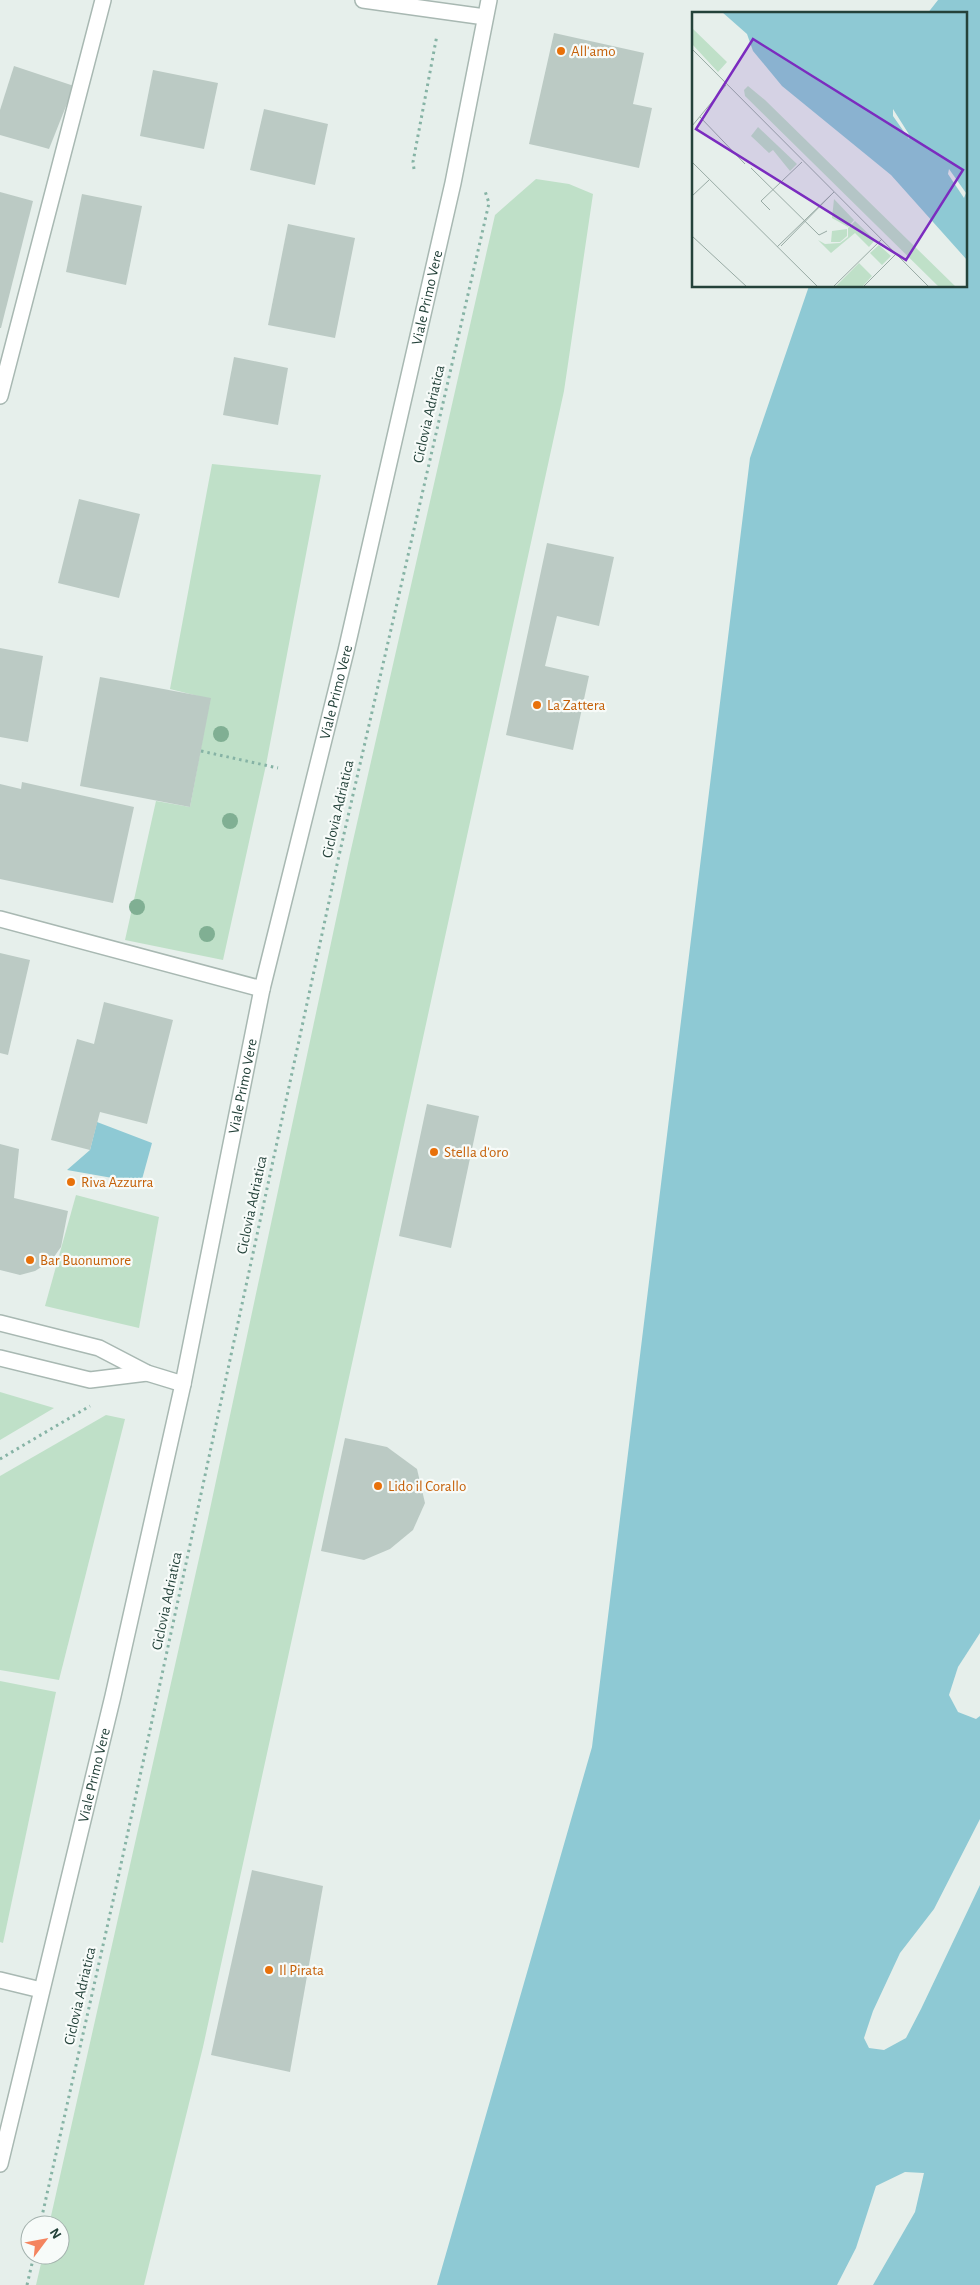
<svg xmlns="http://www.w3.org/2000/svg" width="980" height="2285" font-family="'Alegreya Sans',sans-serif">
<rect width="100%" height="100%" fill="#e6efeb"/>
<g fill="#bfe0c8">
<path d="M536 179 569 184 593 194 564 391 203 2047 144 2285H36L43 2255H60V2225H49L207 1523 350 854 495 215Z"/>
<path d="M212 464 321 475 266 765 223 960 125 940 156 801 190 807 210 699 170 689Z"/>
<path d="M76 1195 159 1217 139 1328 45 1306Z"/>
<path d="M0 1392 54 1408 0 1440Z"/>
<path d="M106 1415 125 1419 59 1680 0 1670V1476Z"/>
<path d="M0 1681 56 1692 3 1943 0 1942Z"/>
</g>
<g fill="#8ec9d4">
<path d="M938 0H980V2285H437L592 1747 750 458 809 286H966V14H927Z"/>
<path d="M97 1122 152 1143 141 1183 67 1170 90 1150Z"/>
</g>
<g fill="#e6efeb">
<path d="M980 1633V1716L976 1719 958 1712 949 1695 958 1667Z"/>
<path d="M980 1819V1885L921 2009 906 2038 884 2050 869 2048 864 2038 873 2011 900 1953 934 1909Z"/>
<path d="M905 2172 924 2173 915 2212 873 2285H837L856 2248 876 2186Z"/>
</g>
<g fill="#bbcac4">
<path d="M554 33 644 53 633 104 652 108 639 168 529 144Z"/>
<path d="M14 66 74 86 49 149 0 135V110Z"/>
<path d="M153 70 218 83 204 149 140 136Z"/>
<path d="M264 109 328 124 315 185 250 170Z"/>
<path d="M0 192 33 201 1 328H0Z"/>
<path d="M82 194 142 206 126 285 66 272Z"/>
<path d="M288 224 355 238 335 338 268 325Z"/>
<path d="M234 357 288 368 278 425 223 415Z"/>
<path d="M79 499 140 514 119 598 58 583Z"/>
<path d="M547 543 614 557 599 626 557 616 545 666 589 676 573 750 506 735Z"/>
<path d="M0 648 43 656 28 742 0 737Z"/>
<path d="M100 677 211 698 190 807 80 786Z"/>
<path d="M22 782 134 807 113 903 0 879V784L21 789Z"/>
<path d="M0 953 30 960 8 1055 0 1053Z"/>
<path d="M104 1002 173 1020 147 1124 100 1112 90 1150 51 1140 77 1039 94 1044Z"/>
<path d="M427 1104 479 1116 451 1248 399 1236Z"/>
<path d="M0 1144 19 1149 14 1198 68 1211 61 1247 51 1261 35 1271 20 1275 0 1270Z"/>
<path d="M345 1438 387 1447 417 1469 425 1503 413 1530 390 1549 364 1560 321 1551Z"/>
<path d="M252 1870 323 1886 290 2072 211 2055Z"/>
</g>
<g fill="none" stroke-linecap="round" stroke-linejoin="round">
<g stroke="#a8b8b2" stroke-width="18">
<g id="service">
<path d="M0 396 103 0"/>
<path d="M0 919 262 989"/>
</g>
</g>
<g stroke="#a8b8b2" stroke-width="18">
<g id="minor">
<path d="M0 1323 99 1348 147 1373 183 1384"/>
<path d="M0 1358 90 1380 147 1373"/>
<path d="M0 1980 41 1990"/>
</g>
</g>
<g stroke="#a8b8b2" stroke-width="18">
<g id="tertiary">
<path d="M363 0 485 17"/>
<path id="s1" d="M0 2164 113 1696 183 1384 262 989 346 651 453 183 489 0"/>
</g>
</g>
<g stroke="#86b3a5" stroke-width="3" stroke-dasharray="2.5 4" stroke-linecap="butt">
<path d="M414 169 413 162 437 35"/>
<path d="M201 751 278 768"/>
<path d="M0 1459 90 1406"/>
<path d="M40 2225 115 1892 338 860 489 203 485 191"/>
<path d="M27 2285 34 2255"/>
</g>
<use href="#service" stroke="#fff" stroke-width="15"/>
<use href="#minor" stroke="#fff" stroke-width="15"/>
<use href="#tertiary" stroke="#fff" stroke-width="15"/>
</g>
<g fill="#80af93">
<circle cx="221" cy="734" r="8"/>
<circle cx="230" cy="821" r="8"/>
<circle cx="137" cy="907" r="8"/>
<circle cx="207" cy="934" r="8"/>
</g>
<g fill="#e8710a" stroke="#f7fbf9" stroke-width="2">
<circle cx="561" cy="51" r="5"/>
<circle cx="537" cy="705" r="5"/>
<circle cx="434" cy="1152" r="5"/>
<circle cx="71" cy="1182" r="5"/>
<circle cx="30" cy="1260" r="5"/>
<circle cx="378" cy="1486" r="5"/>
<circle cx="269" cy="1970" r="5"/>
</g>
<g text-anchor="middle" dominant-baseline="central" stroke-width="4.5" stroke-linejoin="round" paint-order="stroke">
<g font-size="15" fill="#c56008" stroke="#f7fbf9" text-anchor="start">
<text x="571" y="51">All'amo</text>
<text x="547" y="705">La Zattera</text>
<text x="444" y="1152">Stella d'oro</text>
<text x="81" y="1182">Riva Azzurra</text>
<text x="40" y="1260">Bar Buonumore</text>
<text x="388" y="1486">Lido il Corallo</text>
<text x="279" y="1970">Il Pirata</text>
</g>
<g font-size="15" fill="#24423a" stroke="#f7fbf9">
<text stroke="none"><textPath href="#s1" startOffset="1915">Viale Primo Vere</textPath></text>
<text transform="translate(429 414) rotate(-77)">Ciclovia Adriatica</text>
<text stroke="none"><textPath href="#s1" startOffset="1510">Viale Primo Vere</textPath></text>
<text transform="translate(338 809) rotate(-77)">Ciclovia Adriatica</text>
<text stroke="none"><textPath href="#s1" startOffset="1105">Viale Primo Vere</textPath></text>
<text transform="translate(252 1205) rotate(-78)">Ciclovia Adriatica</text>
<text transform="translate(167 1601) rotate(-78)">Ciclovia Adriatica</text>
<text stroke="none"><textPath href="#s1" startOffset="400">Viale Primo Vere</textPath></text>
<text transform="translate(80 1996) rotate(-77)">Ciclovia Adriatica</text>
</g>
</g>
<g transform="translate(692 12)">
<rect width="275" height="275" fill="#e6efeb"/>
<path d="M0 16 35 50 26 60 0 32ZM56 74 73 88 264 275H247L53 84 52 78ZM66 115 105 152 98 159 81 138 77 141 59 124ZM142 187 162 208 156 215 140 206ZM163 209 183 228 177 235 163 221 139 241 126 228 133 232 148 231 156 225V216ZM155 217V224L148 230H139L140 219ZM187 233 199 244 190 253 178 241ZM167 251 180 264 170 275H143Z" fill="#bfe0c8"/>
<path d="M30 0H275V248L199 163 90 74 61 39 55 22Z" fill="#8ec9d4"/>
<path d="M201 97 218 124 217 127 201 104ZM257 157 274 181 272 186 256 162Z" fill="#e6efeb"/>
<path fill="none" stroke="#98aaa4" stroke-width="1" d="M0 37 237 275M8 105 53 152M0 114 34 73M0 150 126 275M59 156 127 223 135 219M0 184 17 168M78 198 69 189 110 150M0 224 55 275M89 234 139 183M85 235 142 180M141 275 190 227M171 275 204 242"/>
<path fill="#7b2cbf" fill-opacity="0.15" stroke="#7b2cbf" stroke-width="2.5" d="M61 27 271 158 214 248 4 117Z"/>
<rect width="275" height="275" fill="none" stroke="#24423a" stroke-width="2.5"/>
</g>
<g transform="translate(45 2240) rotate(58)"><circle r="24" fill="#f7fbf9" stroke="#a3b1ad"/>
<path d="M0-4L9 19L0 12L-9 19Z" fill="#f4845f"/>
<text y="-8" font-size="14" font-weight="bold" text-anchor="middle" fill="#24423a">N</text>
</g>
</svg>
